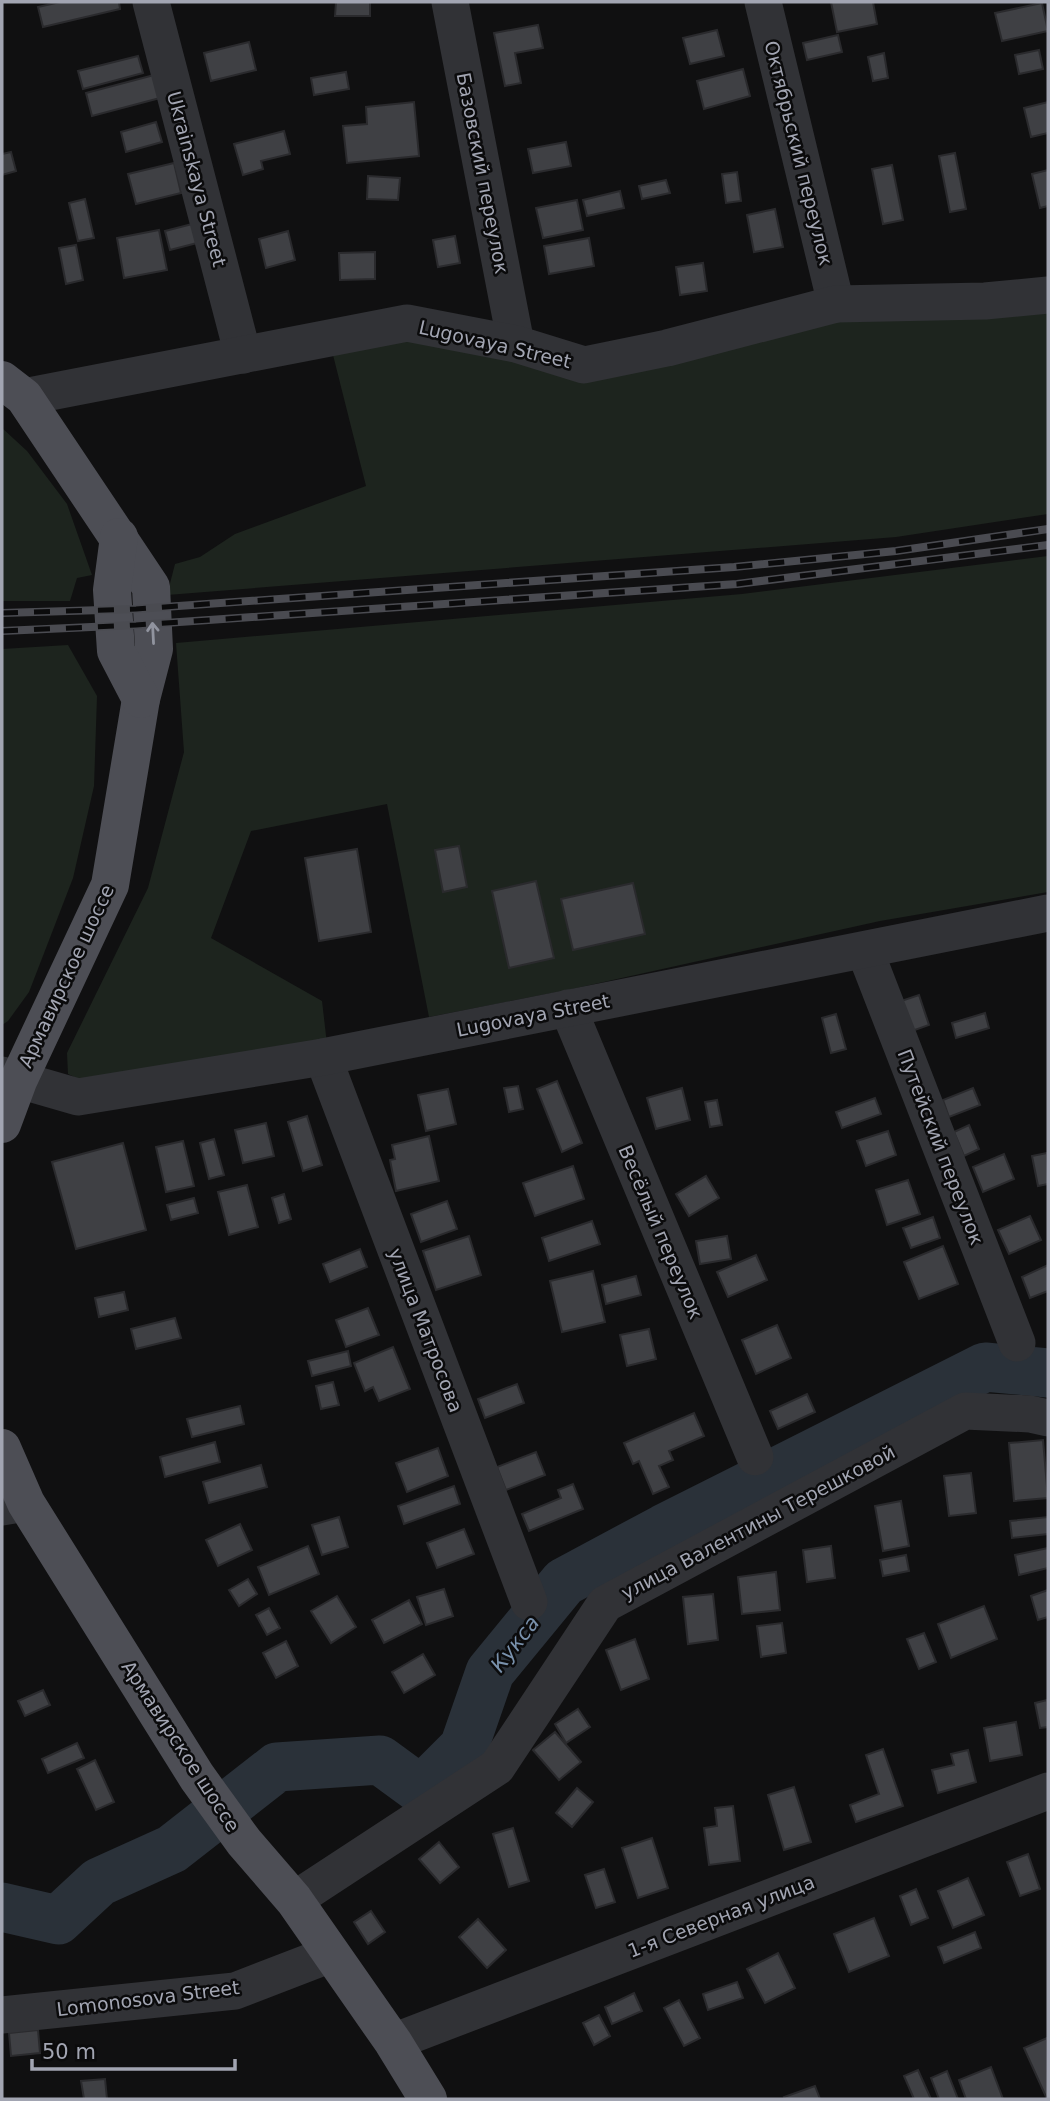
<svg xmlns="http://www.w3.org/2000/svg" width="1050" height="2101" font-family="'DejaVu Sans',sans-serif">
<rect width="100%" height="100%" fill="#101011"/>
<g fill="#1d241e">
<path d="M1048 305V514L896 537 167 595 175 564 200 557 235 534 366 486 332 351 412 341 502 350 568 374 837 318Z"/>
<path d="M2 428 27 451 67 504 92 575 77 578 70 601H2Z"/>
<path d="M1048 556V892L880 921 572 989 429 1017 387 804 251 831 211 938 322 1001 327 1044 87 1083 68 1074 67 1053 148 888 184 752 176 643 742 594Z"/>
<path d="M68 645 97 696 94 786 73 878 29 992 8 1021 2 1025V649Z"/>
</g>
<g fill="none" stroke-linecap="round" stroke-linejoin="round">
<path stroke="#2a3139" stroke-width="49" d="M2 1907 58 1920 99 1882 172 1849 277 1767 380 1760 421 1790 464 1747 490 1672 564 1582 663 1529 985 1367 1048 1373"/>
</g>
<g fill="#3f4044" stroke="#2a2a2d" stroke-width="2">
<path d="M60 2H119L120 9 43 27 38 7Z"/>
<path d="M336 2H370V16H335Z"/>
<path d="M831 2H873L877 24 837 32Z"/>
<path d="M1042 3 1048 31 1002 41 995 13Z"/>
<path d="M538 25 543 48 515 53 521 83 505 86 494 33Z"/>
<path d="M717 30 724 56 690 64 683 38Z"/>
<path d="M838 35 842 52 807 60 803 43Z"/>
<path d="M249 42 256 70 211 81 204 53Z"/>
<path d="M1039 50 1043 69 1019 74 1015 55Z"/>
<path d="M884 53 888 78 873 81 868 57Z"/>
<path d="M138 56 143 73 83 89 78 71Z"/>
<path d="M743 69 750 96 704 109 697 81Z"/>
<path d="M346 72 349 89 314 95 311 78Z"/>
<path d="M154 75 160 98 92 116 86 93Z"/>
<path d="M414 102 419 156 347 163 343 126 367 124 366 107Z"/>
<path d="M1048 102V133L1031 137 1024 108Z"/>
<path d="M156 122 162 142 126 152 121 132Z"/>
<path d="M284 131 290 154 261 161 263 169 243 175 234 144Z"/>
<path d="M566 142 571 166 533 173 528 149Z"/>
<path d="M11 152 16 171 2 175V154Z"/>
<path d="M955 153 966 209 950 212 939 156Z"/>
<path d="M174 163 181 193 136 204 128 174Z"/>
<path d="M892 165 903 220 883 224 872 169Z"/>
<path d="M1048 170V206L1040 208 1032 174Z"/>
<path d="M737 172 741 201 726 203 722 174Z"/>
<path d="M368 176 400 178 398 200 367 199Z"/>
<path d="M666 180 670 193 642 199 639 186Z"/>
<path d="M620 191 624 208 587 216 583 200Z"/>
<path d="M85 199 94 238 78 241 69 203Z"/>
<path d="M577 200 583 230 543 238 536 208Z"/>
<path d="M775 209 783 247 754 252 747 215Z"/>
<path d="M196 223 201 242 170 250 165 231Z"/>
<path d="M159 230 167 270 124 278 117 238Z"/>
<path d="M288 231 295 260 266 268 259 239Z"/>
<path d="M455 236 460 263 438 267 433 240Z"/>
<path d="M589 238 594 266 549 274 544 246Z"/>
<path d="M76 245 83 280 66 284 59 248Z"/>
<path d="M375 252V279L340 280 339 253Z"/>
<path d="M703 263 707 291 680 295 676 267Z"/>
<path d="M459 846 467 887 443 892 435 850Z"/>
<path d="M357 849 371 932 319 941 305 858Z"/>
<path d="M536 881 554 958 509 968 492 891Z"/>
<path d="M633 883 645 934 573 950 561 899Z"/>
<path d="M919 995 929 1025 912 1031 901 1001Z"/>
<path d="M985 1013 989 1028 956 1038 952 1023Z"/>
<path d="M836 1014 846 1049 831 1053 822 1018Z"/>
<path d="M557 1081 582 1143 562 1152 537 1089Z"/>
<path d="M518 1086 523 1109 509 1112 504 1088Z"/>
<path d="M682 1088 690 1120 656 1129 647 1098Z"/>
<path d="M973 1088 980 1105 949 1117 943 1100Z"/>
<path d="M448 1089 456 1124 426 1131 418 1095Z"/>
<path d="M875 1098 881 1114 842 1128 836 1112Z"/>
<path d="M717 1100 722 1125 710 1127 705 1102Z"/>
<path d="M307 1116 322 1165 303 1171 288 1122Z"/>
<path d="M266 1123 274 1156 243 1163 235 1130Z"/>
<path d="M969 1125 979 1149 964 1156 954 1132Z"/>
<path d="M888 1131 896 1155 866 1166 857 1141Z"/>
<path d="M429 1136 439 1181 396 1191 390 1160 395 1159 392 1145Z"/>
<path d="M214 1139 224 1175 209 1179 200 1143Z"/>
<path d="M183 1141 194 1186 166 1192 156 1147Z"/>
<path d="M123 1143 146 1230 76 1249 52 1162Z"/>
<path d="M1047 1153 1048 1184 1038 1186 1032 1156Z"/>
<path d="M1004 1154 1014 1179 983 1192 973 1167Z"/>
<path d="M573 1166 584 1199 535 1216 523 1183Z"/>
<path d="M706 1176 719 1198 689 1216 676 1194Z"/>
<path d="M908 1180 920 1214 887 1225 876 1190Z"/>
<path d="M247 1185 258 1227 229 1235 218 1192Z"/>
<path d="M284 1194 291 1219 279 1223 272 1198Z"/>
<path d="M194 1198 198 1213 171 1220 167 1205Z"/>
<path d="M447 1201 457 1229 421 1242 411 1214Z"/>
<path d="M1030 1216 1041 1240 1009 1254 998 1230Z"/>
<path d="M933 1217 940 1238 911 1248 903 1228Z"/>
<path d="M592 1221 600 1244 549 1261 542 1238Z"/>
<path d="M469 1236 481 1275 436 1290 423 1251Z"/>
<path d="M727 1236 731 1259 700 1264 696 1241Z"/>
<path d="M943 1246 958 1284 919 1299 904 1262Z"/>
<path d="M360 1249 367 1267 330 1282 323 1264Z"/>
<path d="M756 1255 767 1280 728 1297 717 1272Z"/>
<path d="M1048 1265V1291L1030 1298 1022 1277Z"/>
<path d="M593 1271 605 1322 562 1332 550 1281Z"/>
<path d="M636 1276 641 1295 606 1304 602 1285Z"/>
<path d="M124 1292 128 1310 99 1317 95 1298Z"/>
<path d="M368 1308 379 1335 346 1347 336 1320Z"/>
<path d="M175 1318 181 1338 136 1349 131 1329Z"/>
<path d="M777 1325 791 1358 756 1374 742 1340Z"/>
<path d="M649 1329 656 1359 627 1366 620 1335Z"/>
<path d="M393 1347 410 1389 379 1401 373 1387 365 1391 354 1363Z"/>
<path d="M348 1351 351 1366 312 1376 308 1361Z"/>
<path d="M333 1382 339 1405 321 1409 316 1386Z"/>
<path d="M517 1384 524 1403 485 1418 478 1399Z"/>
<path d="M807 1394 815 1412 778 1429 770 1411Z"/>
<path d="M240 1406 244 1424 192 1437 187 1419Z"/>
<path d="M694 1413 704 1436 669 1451 673 1460 659 1466 669 1487 653 1494 639 1461 633 1464 624 1443Z"/>
<path d="M1043 1440 1048 1498 1014 1501 1009 1443Z"/>
<path d="M215 1442 220 1462 165 1477 160 1457Z"/>
<path d="M438 1448 448 1476 407 1492 396 1463Z"/>
<path d="M536 1452 545 1475 506 1490 497 1467Z"/>
<path d="M261 1465 267 1487 209 1503 203 1482Z"/>
<path d="M971 1473 976 1513 949 1516 944 1476Z"/>
<path d="M573 1484 583 1509 529 1531 522 1514 561 1498 558 1490Z"/>
<path d="M454 1486 460 1504 404 1524 398 1506Z"/>
<path d="M901 1501 909 1546 883 1551 875 1506Z"/>
<path d="M339 1517 348 1547 322 1555 312 1525Z"/>
<path d="M1048 1517V1534L1012 1538 1010 1521Z"/>
<path d="M240 1524 252 1550 218 1566 206 1540Z"/>
<path d="M464 1529 474 1554 437 1568 427 1543Z"/>
<path d="M308 1546 319 1574 269 1595 258 1567Z"/>
<path d="M831 1546 835 1578 807 1582 803 1550Z"/>
<path d="M1048 1548V1568L1019 1575 1015 1555Z"/>
<path d="M906 1555 909 1571 883 1576 880 1560Z"/>
<path d="M776 1572 780 1610 742 1614 738 1577Z"/>
<path d="M248 1579 257 1594 239 1606 229 1590Z"/>
<path d="M444 1589 453 1616 426 1625 417 1597Z"/>
<path d="M1048 1590V1617L1038 1620 1031 1596Z"/>
<path d="M713 1594 718 1640 688 1644 683 1597Z"/>
<path d="M337 1596 356 1627 331 1643 311 1611Z"/>
<path d="M409 1600 422 1624 384 1643 372 1620Z"/>
<path d="M984 1606 997 1639 951 1658 938 1624Z"/>
<path d="M269 1608 280 1628 267 1635 256 1615Z"/>
<path d="M782 1623 786 1653 761 1657 757 1626Z"/>
<path d="M924 1633 936 1662 919 1669 907 1639Z"/>
<path d="M635 1639 649 1679 621 1690 606 1650Z"/>
<path d="M286 1641 298 1666 276 1678 263 1653Z"/>
<path d="M423 1654 435 1675 404 1693 392 1672Z"/>
<path d="M43 1690 50 1705 25 1716 18 1701Z"/>
<path d="M1047 1700 1048 1727 1040 1728 1035 1703Z"/>
<path d="M578 1709 590 1727 566 1743 555 1724Z"/>
<path d="M1016 1722 1022 1755 990 1761 984 1728Z"/>
<path d="M555 1732 581 1762 559 1780 533 1750Z"/>
<path d="M77 1743 84 1758 48 1773 42 1759Z"/>
<path d="M883 1749 903 1806 856 1822 850 1805 879 1794 866 1755Z"/>
<path d="M968 1750 976 1782 938 1793 932 1770 954 1765 951 1754Z"/>
<path d="M95 1760 114 1802 96 1810 77 1769Z"/>
<path d="M794 1787 811 1842 784 1850 768 1795Z"/>
<path d="M577 1788 593 1802 572 1827 556 1813Z"/>
<path d="M733 1806 740 1861 709 1865 704 1828 717 1826 715 1808Z"/>
<path d="M513 1828 529 1881 509 1887 493 1834Z"/>
<path d="M652 1838 668 1888 638 1898 622 1848Z"/>
<path d="M439 1842 459 1867 440 1883 419 1859Z"/>
<path d="M1028 1854 1040 1889 1020 1896 1007 1862Z"/>
<path d="M604 1869 615 1902 596 1908 585 1875Z"/>
<path d="M968 1878 984 1915 953 1928 938 1891Z"/>
<path d="M916 1889 928 1918 911 1925 900 1896Z"/>
<path d="M371 1911 385 1932 368 1944 354 1922Z"/>
<path d="M874 1918 889 1956 849 1972 834 1934Z"/>
<path d="M478 1919 506 1950 487 1968 459 1937Z"/>
<path d="M975 1932 981 1948 944 1963 938 1947Z"/>
<path d="M778 1953 795 1988 765 2003 747 1969Z"/>
<path d="M737 1982 743 1998 708 2010 703 1994Z"/>
<path d="M634 1993 642 2011 612 2024 605 2007Z"/>
<path d="M679 2000 700 2038 684 2046 664 2008Z"/>
<path d="M599 2015 610 2036 594 2045 583 2023Z"/>
<path d="M38 2030 40 2053 11 2056 9 2033Z"/>
<path d="M1047 2038 1048 2098 1047 2099 1024 2048Z"/>
<path d="M991 2067 1003 2099H966L959 2080Z"/>
<path d="M918 2070 931 2099H914L904 2076Z"/>
<path d="M947 2071 958 2099H939L931 2078Z"/>
<path d="M105 2079 107 2099H84L81 2081Z"/>
<path d="M815 2086 820 2099H785L784 2097Z"/>
</g>
<g fill="none" stroke-linecap="round" stroke-linejoin="round">
<g stroke="#313236" stroke-width="37">
<path d="M151 2 243 355"/>
<path d="M450 2 516 344"/>
<path d="M763 2 836 304"/>
<path d="M24 397 407 323 516 344 584 365 667 348 836 304 985 301 1048 295"/>
<path d="M865 951 1017 1343"/>
<path d="M568 1008 755 1457"/>
<path d="M323 1057 529 1602"/>
<path d="M2 1075 78 1097 323 1057 1048 913"/>
<path d="M2 1507 26 1503"/>
<path d="M294 1900 497 1767 605 1604 965 1411 1030 1414 1048 1418"/>
<path d="M2 2015 235 1991 331 1954"/>
<path d="M393 2042 1048 1791"/>
</g>
<g stroke="#4d4e55" stroke-width="38">
<path d="M2 380 24 397 151 587 154 649 141 699 110 885 18 1081 2 1124"/>
<path d="M119 537 112 590 116 651 141 699"/>
<path d="M2 1448 26 1503 197 1777 244 1842 294 1900 393 2042 428 2099"/>
</g>
<g stroke="#4a4b51" stroke-width="8">
<g id="rail">
<path d="M2 613 136 609 734 567 896 551 1048 529"/>
<path d="M2 631 136 625 737 584 1048 545"/>
</g>
</g>
<use href="#rail" stroke="#0b0b0c" stroke-width="5" stroke-dasharray="16" stroke-linecap="butt"/>
</g>
<defs><path id="oneway-shaft" d="M-6 0H5M1.5-3L5.5 0L1.5 3" fill="none" stroke-width="1.6" stroke-linecap="round" stroke-linejoin="round" transform="scale(1.75)"/></defs>
<use stroke="#91949f" href="#oneway-shaft" transform="translate(153 633) rotate(-93)"/>
<g text-anchor="middle" dominant-baseline="central" stroke-width="5" stroke-linejoin="round" paint-order="stroke">
<g font-size="19" fill="#a2a5b2" stroke="#0b0b0c">
<text transform="translate(799 153) rotate(76)">Октябрьский переулок</text>
<text transform="translate(483 173) rotate(79)">Базовский переулок</text>
<text transform="translate(197 179) rotate(75)">Ukrainskaya Street</text>
<text transform="translate(495 344) rotate(13)">Lugovaya Street</text>
<text transform="translate(66 976) rotate(-65)">Армавирское шоссе</text>
<text transform="translate(533 1015) rotate(-11)">Lugovaya Street</text>
<text transform="translate(941 1147) rotate(69)">Путейский переулок</text>
<text transform="translate(661 1232) rotate(67)">Весёлый переулок</text>
<text transform="translate(426 1330) rotate(69)">улица Матросова</text>
<text transform="translate(758 1522) rotate(-28)">улица Валентины Терешковой</text>
<text transform="translate(181 1746) rotate(57)">Армавирское шоссе</text>
<text transform="translate(721 1916) rotate(-21)">1-я Северная улица</text>
<text transform="translate(148 1998) rotate(-7)">Lomonosova Street</text>
</g>
<g font-size="21" font-style="italic" fill="#7991ac" stroke="#0b0b0c">
<text transform="translate(515 1644) rotate(-52)">Кукса</text>
</g>
</g>
<rect width="1050" height="2101" fill="none" stroke="#a2a5b2" stroke-width="7"/>
<path d="M32 2059v10h203v-10" fill="none" stroke="#a2a5b2" stroke-width="3.5"/>
<text x="42" y="2059" font-size="21" fill="#a2a5b2" stroke="#0b0b0c" stroke-width="5" paint-order="stroke">50 m</text>
</svg>
